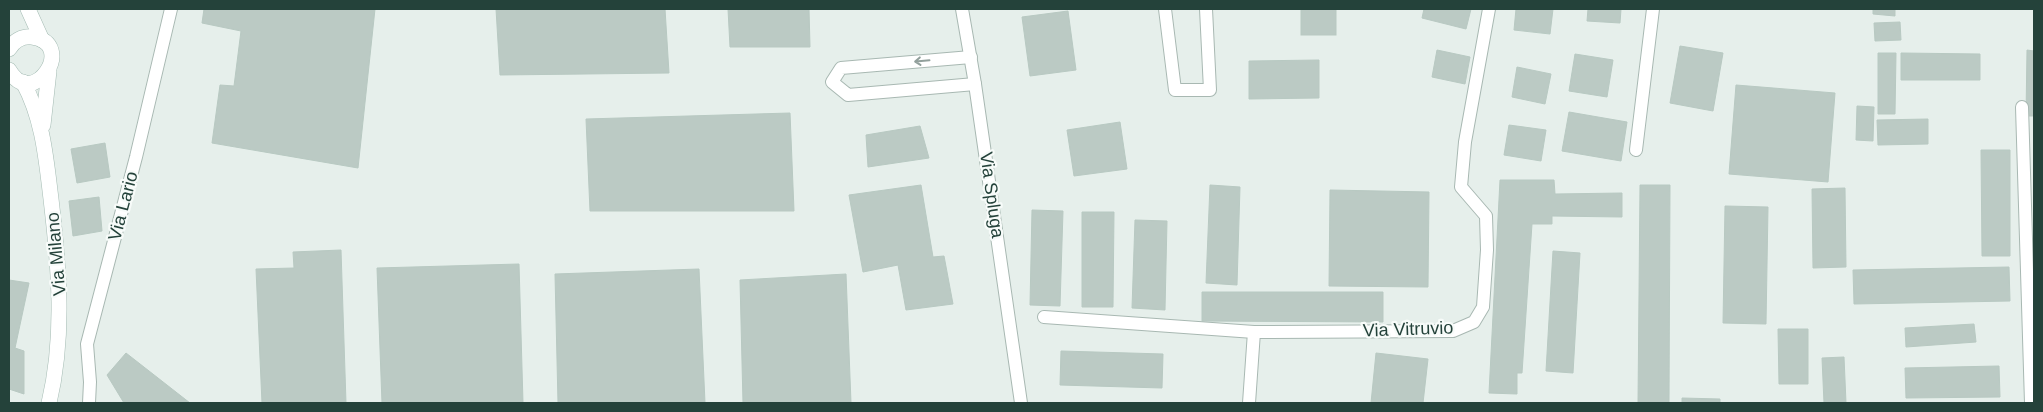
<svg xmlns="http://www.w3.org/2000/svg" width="2043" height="412" font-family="Arial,sans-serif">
<rect width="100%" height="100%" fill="#e6efeb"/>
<g fill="#bbcac4" stroke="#b8c9c2">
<path d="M204 9H375L358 168 212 143 220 85 234 86 241 31 202 23Z"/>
<path d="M496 9H665L669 73 500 75Z"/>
<path d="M728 9H809L810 47H730Z"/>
<rect x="1301" y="9" width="35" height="26"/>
<path d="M1424 9H1471L1466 29 1422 18Z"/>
<path d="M1516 9H1553L1550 34 1514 30Z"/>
<path d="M1588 9H1621L1620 23 1587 21Z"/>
<path d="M1873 9H1895V16L1873 14Z"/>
<path d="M1068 11 1076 70 1030 76 1022 17Z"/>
<path d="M1900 22 1901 40 1875 41 1874 23Z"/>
<path d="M1680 46 1723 53 1713 111 1670 103Z"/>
<path d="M1437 50 1470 57 1465 84 1432 77Z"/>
<path d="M2027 50 2034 51V116H2026Z"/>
<path d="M1878 53H1896L1895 114H1878Z"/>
<path d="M1901 53 1980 54V80H1901Z"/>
<path d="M1575 54 1613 60 1607 97 1569 91Z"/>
<path d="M1319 60V98L1249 99V61Z"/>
<path d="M1517 67 1551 74 1545 104 1512 97Z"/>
<path d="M1736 85 1835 93 1828 182 1729 174Z"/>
<path d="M1857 106 1874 107 1873 141 1856 140Z"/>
<path d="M1569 112 1627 122 1621 161 1562 151Z"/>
<path d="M790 113 794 211H590L586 119Z"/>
<path d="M1928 119V144L1878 145 1877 120Z"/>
<path d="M1120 122 1127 169 1074 176 1067 130Z"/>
<path d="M1509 125 1546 130 1541 161 1504 155Z"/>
<path d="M920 126 929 158 868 167 866 135Z"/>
<path d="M105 143 110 177 77 183 71 149Z"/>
<path d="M1981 150H2010V256H1982Z"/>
<path d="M1500 180H1554L1555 194 1622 193V217L1552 216V224H1532L1522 373H1517V394L1489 393Z"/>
<path d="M921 185 933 257 944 256 953 304 906 310 898 265 863 272 849 195Z"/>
<path d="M1210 185 1240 187 1237 285 1206 283Z"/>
<path d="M1640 185H1670L1669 403H1638Z"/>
<path d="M1845 188 1846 267 1813 268 1812 189Z"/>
<path d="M1330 190 1429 192 1428 287 1329 286Z"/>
<path d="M99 197 102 231 73 236 69 201Z"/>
<path d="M1725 206 1768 207 1766 324 1723 323Z"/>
<path d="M1032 210 1063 211 1060 306 1030 305Z"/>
<path d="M1082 212H1114L1113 307H1082Z"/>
<path d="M1135 220 1167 221 1165 310 1132 308Z"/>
<path d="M341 250 346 403H262L256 269 294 268 293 252Z"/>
<path d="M1553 251 1580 253 1573 373 1546 371Z"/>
<path d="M519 264 523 403H382L377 268Z"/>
<path d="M2009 267 2010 301 1854 304 1853 270Z"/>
<path d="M699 269 705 403H558L555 274Z"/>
<path d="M9 273V280L29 283 15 348 24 351V394L9 389Z"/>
<path d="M846 274 851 403H743L740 280Z"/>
<path d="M1202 292H1383V322L1202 321Z"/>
<path d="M1974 324 1976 342 1906 347 1905 328Z"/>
<path d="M1778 329H1808V384H1779Z"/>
<path d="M1061 351 1163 354 1162 388 1060 385Z"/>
<path d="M126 353 190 403H124L107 375Z"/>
<path d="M1376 353 1428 359 1423 403H1371Z"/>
<path d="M1844 357 1846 403H1824L1822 358Z"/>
<path d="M1999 366 2000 397 1906 398 1905 368Z"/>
<path d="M1682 398 1720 399V403H1682Z"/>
</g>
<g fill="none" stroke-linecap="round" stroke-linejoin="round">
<g stroke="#a8b8b2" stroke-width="14">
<g id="street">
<path d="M962 9 975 84 1021 403"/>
<path d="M1165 9 1175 90H1210L1206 9"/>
<path d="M971 57 841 68 832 82 848 95 975 84"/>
<path d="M2022 107 2031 403"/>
<path d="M1636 150 1653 9"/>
<path d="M1044 317 1254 332 1453 331 1474 322 1483 307 1487 250 1486 216 1461 187 1465 142 1489 9"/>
<path d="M89 403 90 382 87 344 136 157 171 9"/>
<path d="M1249 403 1254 332"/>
</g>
</g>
<g stroke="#a4bbb3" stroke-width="16">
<g id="secondary">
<path d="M28 9 42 40"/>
<path d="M9 49C14 41 22 36 32 37 78 43 33 112 9 70"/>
<path d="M23 82C43 119 46 158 51 199 59 267 65 336 49 403"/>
<path d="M43 125 49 71"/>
</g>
</g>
<use href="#street" stroke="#fff" stroke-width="12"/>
<use href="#secondary" stroke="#fff" stroke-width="15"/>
</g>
<defs><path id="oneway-shaft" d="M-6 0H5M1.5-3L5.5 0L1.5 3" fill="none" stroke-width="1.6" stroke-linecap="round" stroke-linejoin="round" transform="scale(1.25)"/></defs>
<use stroke="#92a09c" href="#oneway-shaft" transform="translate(922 61) rotate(175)"/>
<g text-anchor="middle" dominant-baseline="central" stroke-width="4.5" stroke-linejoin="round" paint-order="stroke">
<g font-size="18" fill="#24423a" stroke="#f7fbf9">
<text transform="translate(992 195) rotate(82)">Via Spluga</text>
<text transform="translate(123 206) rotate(-75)">Via Lario</text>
<text transform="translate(56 254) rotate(-95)">Via Milano</text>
<text transform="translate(1408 329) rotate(-2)">Via Vitruvio</text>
</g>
</g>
<rect width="2043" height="412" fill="none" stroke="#24423a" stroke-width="20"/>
</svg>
